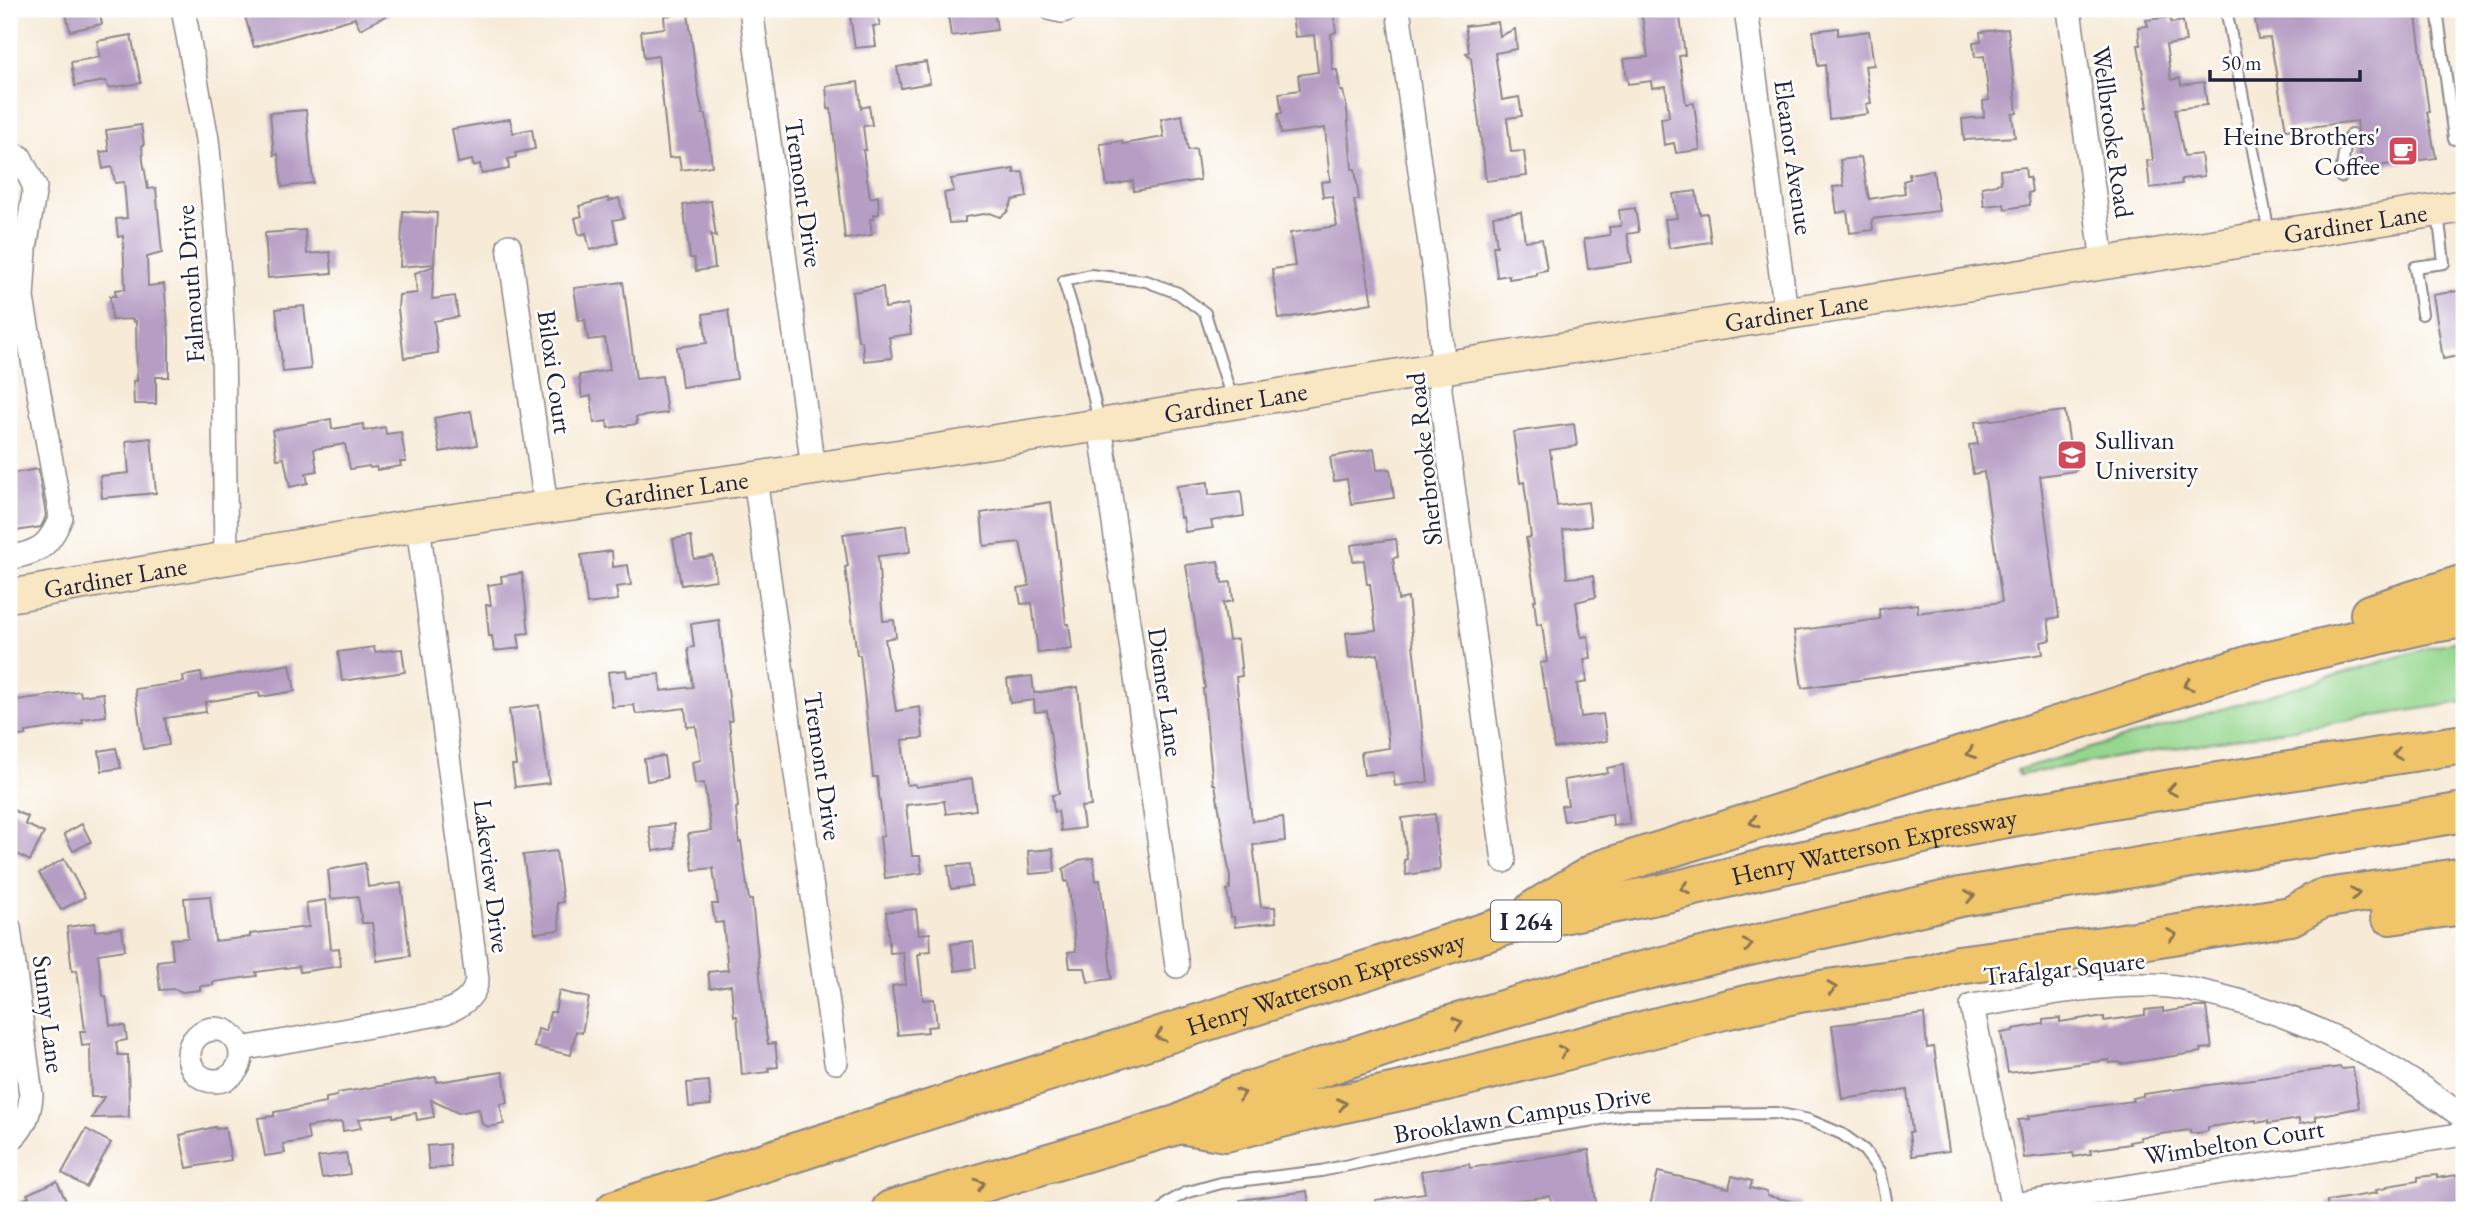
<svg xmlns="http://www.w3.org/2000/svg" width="2473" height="1219" font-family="'EB Garamond',serif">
<rect width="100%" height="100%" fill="#fff"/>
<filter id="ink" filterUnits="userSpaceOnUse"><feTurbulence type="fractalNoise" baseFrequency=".0143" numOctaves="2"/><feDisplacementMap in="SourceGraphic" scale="14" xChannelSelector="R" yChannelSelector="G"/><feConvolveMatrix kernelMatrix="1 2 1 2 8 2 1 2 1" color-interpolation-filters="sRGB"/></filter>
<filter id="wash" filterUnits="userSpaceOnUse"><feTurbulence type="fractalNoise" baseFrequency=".00686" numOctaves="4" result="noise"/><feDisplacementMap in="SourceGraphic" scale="28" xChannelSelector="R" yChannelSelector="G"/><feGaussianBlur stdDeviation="1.57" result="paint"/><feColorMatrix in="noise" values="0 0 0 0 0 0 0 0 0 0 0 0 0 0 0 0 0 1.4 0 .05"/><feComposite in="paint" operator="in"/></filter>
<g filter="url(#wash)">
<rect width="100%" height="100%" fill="#f7ebd8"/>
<path fill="#95d78e" stroke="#5c7c64" stroke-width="2" d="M2464 640V702L2118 757 2019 775 2017 770 2434 646Z"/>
<g id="blocks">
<g fill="#b69dc4">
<path d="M65 9H99L102 24 70 31Z"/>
<path d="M258 9H400L360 29 355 18 254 47 244 13Z"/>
<path d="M849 9H877L880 26H873L876 46 855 48Z"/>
<path d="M947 9H994L997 30 951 36Z"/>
<path d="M1291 9H1333L1336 32 1331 34 1332 70H1337L1340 91H1343L1347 110 1352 169H1355L1359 200H1354L1372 303 1279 319 1272 269 1295 266 1290 233 1337 226 1332 196 1323 197 1321 182 1330 181 1325 128 1281 134 1278 114 1282 113 1279 93 1300 90 1298 75 1318 72 1314 35 1295 37Z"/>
<path d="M1641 9H1679L1685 55 1679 56 1686 104 1694 103 1700 150 1676 153 1674 143 1664 145 1661 118 1669 117 1666 86 1652 88 1651 81 1628 84 1624 59 1648 57Z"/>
<path d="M2267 9H2415L2429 112H2427L2436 158 2362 168 2357 121 2286 130 2270 38 2258 39 2255 19 2268 17Z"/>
<path d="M688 13 699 96 703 114H706L712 166 681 170 679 157 669 158 658 56 644 58 641 31 665 28 664 16Z"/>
<path d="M2170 17 2171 23 2183 21 2186 42 2166 45 2171 80 2180 78 2181 85 2204 82 2207 105 2175 109 2184 156 2201 154 2204 176 2181 179 2182 184 2150 188 2147 161 2153 160 2146 107H2148L2138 45H2140L2138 27 2148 26 2146 20Z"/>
<path d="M1498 22 1500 36 1515 29 1517 49 1495 53 1502 100 1519 97 1522 116 1507 118 1511 152 1524 151 1527 176 1486 181 1471 58 1466 53 1469 52 1465 26Z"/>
<path d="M1838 28V35L1869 31 1874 65 1865 66 1871 103 1866 104 1868 114 1829 119 1825 65 1818 66 1813 31Z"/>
<path d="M2008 29 2017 113 2012 114 2015 137 1964 140 1962 119 1984 117 1983 101 1989 100 1984 56 1975 57 1973 42 1981 41 1980 32Z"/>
<path d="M131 35 141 83 108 88 106 81 75 86 71 62 100 57 97 41Z"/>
<path d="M926 62 930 83 901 88 897 67Z"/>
<path d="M858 82 861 108 869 106 872 125 863 126 866 150H863L870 198 878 196 879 214 873 215V219H870L872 235 845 239 831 109H828L826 86Z"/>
<path d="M306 110 313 183 282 187 278 154 274 155 270 113Z"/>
<path d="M1182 115 1188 150 1196 149 1200 180 1134 191 1133 181 1107 186 1100 144 1122 141 1123 144 1164 137 1161 119Z"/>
<path d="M510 119 513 133 532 129 535 149 515 153 516 157 508 159 509 169 482 174 480 164 473 166 472 160 458 163 452 129Z"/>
<path d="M141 125 144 145H142L143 161 148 189 156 188 162 253 147 257 148 286 164 284 169 337V377H156V404H134L133 381H137L136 321 133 322V319L112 320 110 296H116L115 290 125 289 123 236 118 237 116 219 127 218 124 182 115 183 112 167 103 169 100 152 109 151 106 130Z"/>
<path d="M1861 157 1869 199 1905 193 1903 181 1910 179 1909 174 1933 170 1939 211 1872 219 1873 230 1850 233 1847 211 1837 213 1833 187 1844 186 1840 160Z"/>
<path d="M2025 167 2026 177H2030L2032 192 2028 193 2030 205 2005 209 2004 204 1984 206 1982 187 2001 183 2000 170Z"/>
<path d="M1014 169V173L1023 172 1027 197 1013 200 1007 212 1000 217 990 213 965 217V222L949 223 944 193 954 191 951 179Z"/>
<path d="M1696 191 1700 214 1707 213 1711 242 1669 248 1665 219 1677 218 1673 194Z"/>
<path d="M608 198 609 201 619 198 624 218 613 220 618 243 590 250 586 233 579 235 575 218 582 216 579 206Z"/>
<path d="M711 201 716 237 711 234 715 268 696 271 694 258H690L683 205Z"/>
<path d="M1635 208 1639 232 1627 234 1632 262 1588 269 1584 239 1610 235 1609 227 1621 226 1619 210Z"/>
<path d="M403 211 437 213 434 264 400 267Z"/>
<path d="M1521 212 1525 241 1542 239 1547 270 1536 272V275L1509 279V275L1497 277 1493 246H1497L1493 216Z"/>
<path d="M305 230 307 254 330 252 332 273 268 278 265 233Z"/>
<path d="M434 266 432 299 455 296 458 317 434 321 438 353 404 358 398 309 399 295 417 293 415 273Z"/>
<path d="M623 282 636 379 662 376 667 413 636 417 637 424 608 428 607 421 594 423 591 396 582 398 579 375 610 370 605 338 588 340 585 320 579 321 574 288Z"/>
<path d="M883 287 885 308 908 304 911 334 889 337 892 358 864 361 862 341H858L852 292Z"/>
<path d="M2464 290V355L2443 359 2433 295Z"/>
<path d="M304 306 311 369 283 372 276 309Z"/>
<path d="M728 310 737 379 682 387 677 347 707 343 703 314Z"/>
<path d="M471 411 477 445 440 452 434 418Z"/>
<path d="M2065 411 2070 447 2079 454 2081 461 2078 468 2074 471 2040 476 2059 617 2048 619 2051 640 2041 642 2043 654 1802 688 1794 631 1880 619 1879 609 1917 604 1918 613 2002 602 1984 472 1973 474 1969 445 1978 444 1975 422Z"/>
<path d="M331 419 332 429 363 424 364 431 385 427 386 434 401 432 406 462H400L401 466 377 470 376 467 370 468 369 466 350 469 345 444 314 449 317 471 306 473 308 483 290 487 284 458 277 459 272 430Z"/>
<path d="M1574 424 1577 446 1550 450 1557 506 1588 502 1591 526 1563 530 1567 578 1593 576 1596 597 1576 602 1581 637 1588 636 1591 658 1584 659 1587 682 1577 684 1581 717 1603 714 1607 741 1554 748 1546 688H1544L1540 663 1547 662 1542 624 1537 625 1534 600H1536L1526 538 1531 537 1524 482 1520 483 1513 432Z"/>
<path d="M151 438 156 493 102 498 100 476 129 473 126 441Z"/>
<path d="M1374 449 1377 470 1390 469 1394 498 1351 504 1347 479 1334 481 1330 457Z"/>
<path d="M38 469 46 515 44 521 41 527 9 532V474Z"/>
<path d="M1208 482 1209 495 1241 491 1244 516 1211 521 1213 528 1185 532 1183 517 1180 518 1177 486Z"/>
<path d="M1051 502 1054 525H1055L1066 624H1069L1072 649 1038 653 1032 603 1021 604 1018 588 1029 586 1020 542 984 546 981 513Z"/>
<path d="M907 525 910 552 878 556 883 621 894 620 896 637 885 639 896 711 920 707 923 738 902 740 907 785 915 784 916 787 972 779 976 810 946 814 944 801 906 805 912 856H920L922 873 885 878 880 837 884 836 877 777H873L860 655H857L845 567 848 566 843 534Z"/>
<path d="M691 536 694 559 713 556 716 580 681 585 673 539Z"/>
<path d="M1396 539 1398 557 1393 558 1398 600 1408 598 1428 782 1395 786 1393 772 1364 775 1361 752 1389 748 1378 654 1349 658 1346 633 1376 630 1370 584H1367L1364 560 1353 561 1351 545Z"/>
<path d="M612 551 613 567 628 565 631 585 616 587 618 600 587 604 581 555Z"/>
<path d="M1218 561 1222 583 1231 582 1233 601 1223 603 1229 640 1238 639 1242 676 1236 677 1252 821 1283 817 1285 841 1253 845 1261 907H1275L1276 922 1235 927 1234 917H1231L1227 890 1230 889V877L1215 784H1213L1203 689 1205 688 1186 565Z"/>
<path d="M522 573 529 633 518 634 520 648 494 651 492 636H489L486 605H491L488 585 502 583 501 576Z"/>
<path d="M719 620 732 721H729L738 807 736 808 739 843 741 842 749 900H752L766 1033 768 1044 775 1043 778 1067 768 1068 769 1072 742 1075 737 1016H734L731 985 710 988 708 972 728 970 723 922 715 923 712 904H718L713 868 693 870 688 834 711 831 704 783 695 784 692 762 701 760 696 726 687 727 685 708 636 714 634 705 612 707 608 672 626 670 627 677 660 674 661 691 693 687 688 648 694 647 691 624Z"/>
<path d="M374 647 375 652 402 649 405 672 342 681 338 652Z"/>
<path d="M290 664 295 691 260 697 259 693 205 702 206 712 165 718 169 745 143 749 135 689 184 682 183 676 201 673 202 681Z"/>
<path d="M1032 676 1034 693 1078 687 1091 806 1081 807 1084 828 1061 831 1058 811 1054 812 1052 795 1059 794 1047 711 1035 712 1034 700 1010 703 1007 679Z"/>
<path d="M80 691 81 696 103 693 106 716 82 719 83 723 26 732V735L9 738V701Z"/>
<path d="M539 705 549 783 515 787 512 765H516L509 709Z"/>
<path d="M116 748 121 768 102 771 99 751Z"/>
<path d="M664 756 667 778 647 781 644 759Z"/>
<path d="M1623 765 1630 824 1613 826 1612 814 1564 821 1561 806 1568 805 1564 780 1608 773 1607 768Z"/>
<path d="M9 808 28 817 25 824 44 833 30 861 13 852 9 861Z"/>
<path d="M1435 814 1440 870 1406 875 1404 860 1407 859 1402 818Z"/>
<path d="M82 824 91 842 73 851 64 834Z"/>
<path d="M674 824 675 848 653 851 649 827Z"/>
<path d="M1053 849 1055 872 1030 874 1028 851Z"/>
<path d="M556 851 563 902 557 903 560 930 535 933 523 855Z"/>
<path d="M1093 858 1096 881 1100 880 1112 979 1088 982 1085 968H1070L1068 952 1076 951 1068 881 1065 882 1063 869 1079 860Z"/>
<path d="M64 859 85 897 61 910 39 873Z"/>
<path d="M365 863 368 887 401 883 410 956 377 961 372 923H362L358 896 331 899 328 870Z"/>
<path d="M970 864 972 886 951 889 948 866Z"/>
<path d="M210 896 215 941 250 937V934L309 927 306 903 326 900 331 949 339 948 341 966 300 972 299 966 256 972 257 976 213 982V985L200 986V990L182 992 175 989 160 990 157 961 173 959 171 939 188 938 184 898Z"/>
<path d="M916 909 919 934 930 933 931 951 921 952V954H918L923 1000 934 999 937 1026 927 1027 928 1032 898 1035 892 986 906 984 903 952 890 953 886 912Z"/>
<path d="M95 923V931L122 928 125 950 98 954 103 996H106L110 1025 125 1026 127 1040 116 1042 118 1055H128L129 1117 92 1118 104 1097H91L90 1045 82 1046 80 1031H85L83 1015 77 970 72 971 67 927Z"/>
<path d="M973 941 976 968 955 971 951 944Z"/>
<path d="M559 991 589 998 582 1033 576 1031 571 1055 534 1047 538 1029 546 1031 550 1012H555Z"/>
<path d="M2195 1007H2206L2212 1048 2200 1049 2201 1052 2121 1064 2120 1062 2109 1063V1060L2008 1073 2001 1033 2013 1031V1029L2043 1024V1020L2060 1018V1022L2091 1017 2092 1019 2104 1017V1021L2145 1015V1010L2163 1008V1012Z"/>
<path d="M1924 1014 1927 1048 1934 1047 1949 1151 1912 1156 1909 1132H1912L1907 1090 1842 1099 1832 1025Z"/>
<path d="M2340 1067 2341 1069 2353 1068 2359 1108 2316 1116V1121L2299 1124V1119L2268 1124V1121L2256 1123V1120L2208 1127V1131L2198 1133H2190V1130L2140 1137 2141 1140 2129 1142 2130 1144 2090 1150 2091 1154 2083 1155 2074 1157 2073 1153 2024 1158 2018 1120 2029 1119 2028 1116 2133 1101 2132 1098 2143 1096V1094Z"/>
<path d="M503 1072 508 1103 500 1104 504 1124 489 1127 482 1124 479 1109 458 1113 431 1100 434 1117 417 1120 416 1113 393 1117V1114L359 1119 361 1128 343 1131 342 1122 307 1127 309 1140 283 1144 285 1153 265 1156 258 1118 274 1116V1112L326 1103V1098L337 1096V1093L436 1077 437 1082Z"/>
<path d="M709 1081 711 1105 689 1107 687 1083Z"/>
<path d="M215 1127 216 1129 225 1127 231 1160 187 1168 180 1135Z"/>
<path d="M86 1129 111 1143 86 1187 62 1173Z"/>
<path d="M449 1144 451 1167 429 1169 427 1146Z"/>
<path d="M1589 1150 1597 1210H1552L1550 1196 1475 1206V1210H1375V1200L1425 1193 1421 1171 1469 1164 1470 1168Z"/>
<path d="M346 1153 350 1174 322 1178 318 1157Z"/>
<path d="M1658 1172 1729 1188 1732 1176 1752 1181 1750 1188 1767 1192V1196L1801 1203 1800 1210H1649Z"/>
<path d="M2464 1174V1210H2327V1201L2377 1193 2376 1190 2387 1188V1186L2418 1181V1177L2437 1175V1178Z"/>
<path d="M57 1181 70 1210H9V1206L29 1197 27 1194Z"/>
<path d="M1307 1191 1310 1210H1240V1200Z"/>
</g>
</g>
</g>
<g filter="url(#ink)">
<use href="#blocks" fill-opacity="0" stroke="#8c868a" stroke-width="2"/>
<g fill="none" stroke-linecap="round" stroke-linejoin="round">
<g stroke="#8c868a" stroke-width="14">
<g id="service">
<path d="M2226 9 2269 233"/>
<path d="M2437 9 2454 139"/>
<path d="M2341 177 2345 146 2351 134"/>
<path d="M2422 314 2415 267 2444 263 2438 213"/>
<path d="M1099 422 1078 327 1064 281 1090 275 1146 281 1178 293 1205 313 1233 402"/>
<path d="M1162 1210 1169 1202 1185 1193 1221 1183 1321 1171 1459 1141 1504 1134 1627 1115 1776 1113 1809 1120 1842 1134 1864 1150 1880 1171 1886 1200 1882 1210"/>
</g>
</g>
<g stroke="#8c868a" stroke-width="26">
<g id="minor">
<path d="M183 9 207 139 216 229 223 341 226 557"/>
<path d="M751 9 813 468"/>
<path d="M1052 9 1062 11 1068 9"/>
<path d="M1398 9 1437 295 1442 348 1440 390 1504 861"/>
<path d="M1746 9 1786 312"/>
<path d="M2069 9 2103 262"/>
<path d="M9 153 20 157 35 187 25 249 22 298 61 517C49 547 39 552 9 558"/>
<path d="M509 246 546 506"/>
<path d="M1100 425 1177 966"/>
<path d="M755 478 836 1062"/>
<path d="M9 928 31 1095C30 1114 24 1129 9 1141"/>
<circle cx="215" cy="1055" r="26"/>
<path d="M241 1049 443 1013C460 1007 475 998 477 979L418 525"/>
<path d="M2013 1205 2464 1134"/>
<path d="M2013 1210 1972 1006C2031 997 2091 984 2151 985 2174 985 2197 991 2219 996 2309 1018 2391 1062 2464 1118"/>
</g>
</g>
<g stroke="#8c868a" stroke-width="35">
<g id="secondary">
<path id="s1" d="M9 596 418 525 755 478 1100 425 1441 368 2464 206"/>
</g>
</g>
<g stroke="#8c868a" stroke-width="42">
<g id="motorway">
<path d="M2370 614 2464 584"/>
<path d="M1534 910 1600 870 2253 664 2421 625 2464 618"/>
<path d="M2390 915 2464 905"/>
<path d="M1180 1124 1226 1132 1317 1109 1447 1081 1724 1010 1799 993 1927 975 1958 965 2110 945 2291 916 2321 899 2464 877"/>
<path id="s2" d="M615 1210 1508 925 1666 893 1759 870 1946 829 2140 794 2464 744"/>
<path d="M891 1210 1180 1124 1232 1097 1437 1029 1616 977 1960 897 2464 812"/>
</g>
</g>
<use href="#service" stroke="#fff" stroke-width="10"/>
<use href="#minor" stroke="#fff" stroke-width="23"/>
<use href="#secondary" stroke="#f9e7c3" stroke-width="32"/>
<use href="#motorway" stroke="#f0c469" stroke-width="38"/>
</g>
<defs><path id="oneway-chevron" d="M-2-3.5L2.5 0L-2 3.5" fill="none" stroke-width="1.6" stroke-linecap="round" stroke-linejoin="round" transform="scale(1.75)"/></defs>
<g stroke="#897352">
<use href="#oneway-chevron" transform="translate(2188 685) rotate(162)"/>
<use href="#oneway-chevron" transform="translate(1971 753) rotate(162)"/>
<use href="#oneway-chevron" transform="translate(2397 754) rotate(171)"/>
<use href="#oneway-chevron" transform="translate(2172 790) rotate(171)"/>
<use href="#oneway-chevron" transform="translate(1754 822) rotate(163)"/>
<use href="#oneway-chevron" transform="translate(1685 888) rotate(166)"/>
<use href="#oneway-chevron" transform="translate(2355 894) rotate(-9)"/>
<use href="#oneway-chevron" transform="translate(1970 896) rotate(-10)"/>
<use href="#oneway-chevron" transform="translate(2172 935) rotate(-9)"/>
<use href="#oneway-chevron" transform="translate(1748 945) rotate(-13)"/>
<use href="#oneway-chevron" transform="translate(1832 988) rotate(-8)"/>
<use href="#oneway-chevron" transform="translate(1458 1023) rotate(-17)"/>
<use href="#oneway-chevron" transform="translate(1160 1036) rotate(162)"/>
<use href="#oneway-chevron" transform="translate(1563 1051) rotate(-14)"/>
<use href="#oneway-chevron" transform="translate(1241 1094) rotate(-19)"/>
<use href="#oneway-chevron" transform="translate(1342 1104) rotate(-12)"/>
<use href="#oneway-chevron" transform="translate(980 1184) rotate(-17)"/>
</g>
</g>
<defs>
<g id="cafe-square" transform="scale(1.575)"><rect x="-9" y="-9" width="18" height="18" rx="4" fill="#d1495b" stroke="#fff"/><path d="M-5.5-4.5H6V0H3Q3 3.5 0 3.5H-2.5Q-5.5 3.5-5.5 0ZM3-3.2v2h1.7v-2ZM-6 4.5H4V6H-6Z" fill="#fff"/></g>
<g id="university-square" transform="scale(1.575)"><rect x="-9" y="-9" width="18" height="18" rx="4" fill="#d1495b" stroke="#fff"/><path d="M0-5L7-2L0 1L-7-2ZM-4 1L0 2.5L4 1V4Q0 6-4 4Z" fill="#fff"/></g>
</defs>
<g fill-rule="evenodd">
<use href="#cafe-square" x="2403" y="151"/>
<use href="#university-square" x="2072" y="455"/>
</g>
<g text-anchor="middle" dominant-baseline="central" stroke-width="5" stroke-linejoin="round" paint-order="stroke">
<rect fill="#fff" stroke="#646476" stroke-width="2" x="1491" y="900.5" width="70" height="41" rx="5"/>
<g font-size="24" font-weight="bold" fill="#22223b">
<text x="1526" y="921">I 264</text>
</g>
<g font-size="26" fill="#22223b" stroke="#fff">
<text transform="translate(2113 132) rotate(82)">Wellbrooke Road</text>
<text transform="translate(1794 157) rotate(82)">Eleanor Avenue</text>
<text transform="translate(804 193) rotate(82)">Tremont Drive</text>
<text stroke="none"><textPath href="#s1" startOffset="2376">Gardiner Lane</textPath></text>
<text transform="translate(190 284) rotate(-94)">Falmouth Drive</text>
<text stroke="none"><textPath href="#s1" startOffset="1810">Gardiner Lane</textPath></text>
<text transform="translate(555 372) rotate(82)">Biloxi Court</text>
<text stroke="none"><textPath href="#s1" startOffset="1242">Gardiner Lane</textPath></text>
<text transform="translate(1424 459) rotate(-96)">Sherbrooke Road</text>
<text stroke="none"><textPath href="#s1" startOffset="676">Gardiner Lane</textPath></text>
<text stroke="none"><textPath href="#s1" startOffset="108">Gardiner Lane</textPath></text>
<text transform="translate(1166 692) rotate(82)">Diemer Lane</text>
<text transform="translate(823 766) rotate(82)">Tremont Drive</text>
<text stroke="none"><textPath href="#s2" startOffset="1312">Henry Watterson Expressway</textPath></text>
<text transform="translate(492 876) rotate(83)">Lakeview Drive</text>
<text transform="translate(2064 968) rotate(-6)">Trafalgar Square</text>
<text stroke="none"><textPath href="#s2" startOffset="746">Henry Watterson Expressway</textPath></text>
<text transform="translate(49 1014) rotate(83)">Sunny Lane</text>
<text transform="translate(1522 1114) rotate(-9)">Brooklawn Campus Drive</text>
<text transform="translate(2234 1142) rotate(-9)">Wimbelton Court</text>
</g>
<g font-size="26" fill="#22223b" stroke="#fff" text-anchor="end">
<text x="2380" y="136">Heine Brothers'<tspan x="2380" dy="30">Coffee</tspan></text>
<text x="2095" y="440" text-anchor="start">Sullivan<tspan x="2095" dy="30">University</tspan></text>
</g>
</g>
<rect width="2473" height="1219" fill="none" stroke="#fff" stroke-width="35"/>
<path d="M2210 70v10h150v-10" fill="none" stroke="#22223b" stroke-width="3.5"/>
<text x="2221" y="70" font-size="21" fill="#22223b" stroke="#ffffff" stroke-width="5" paint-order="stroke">50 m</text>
</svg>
